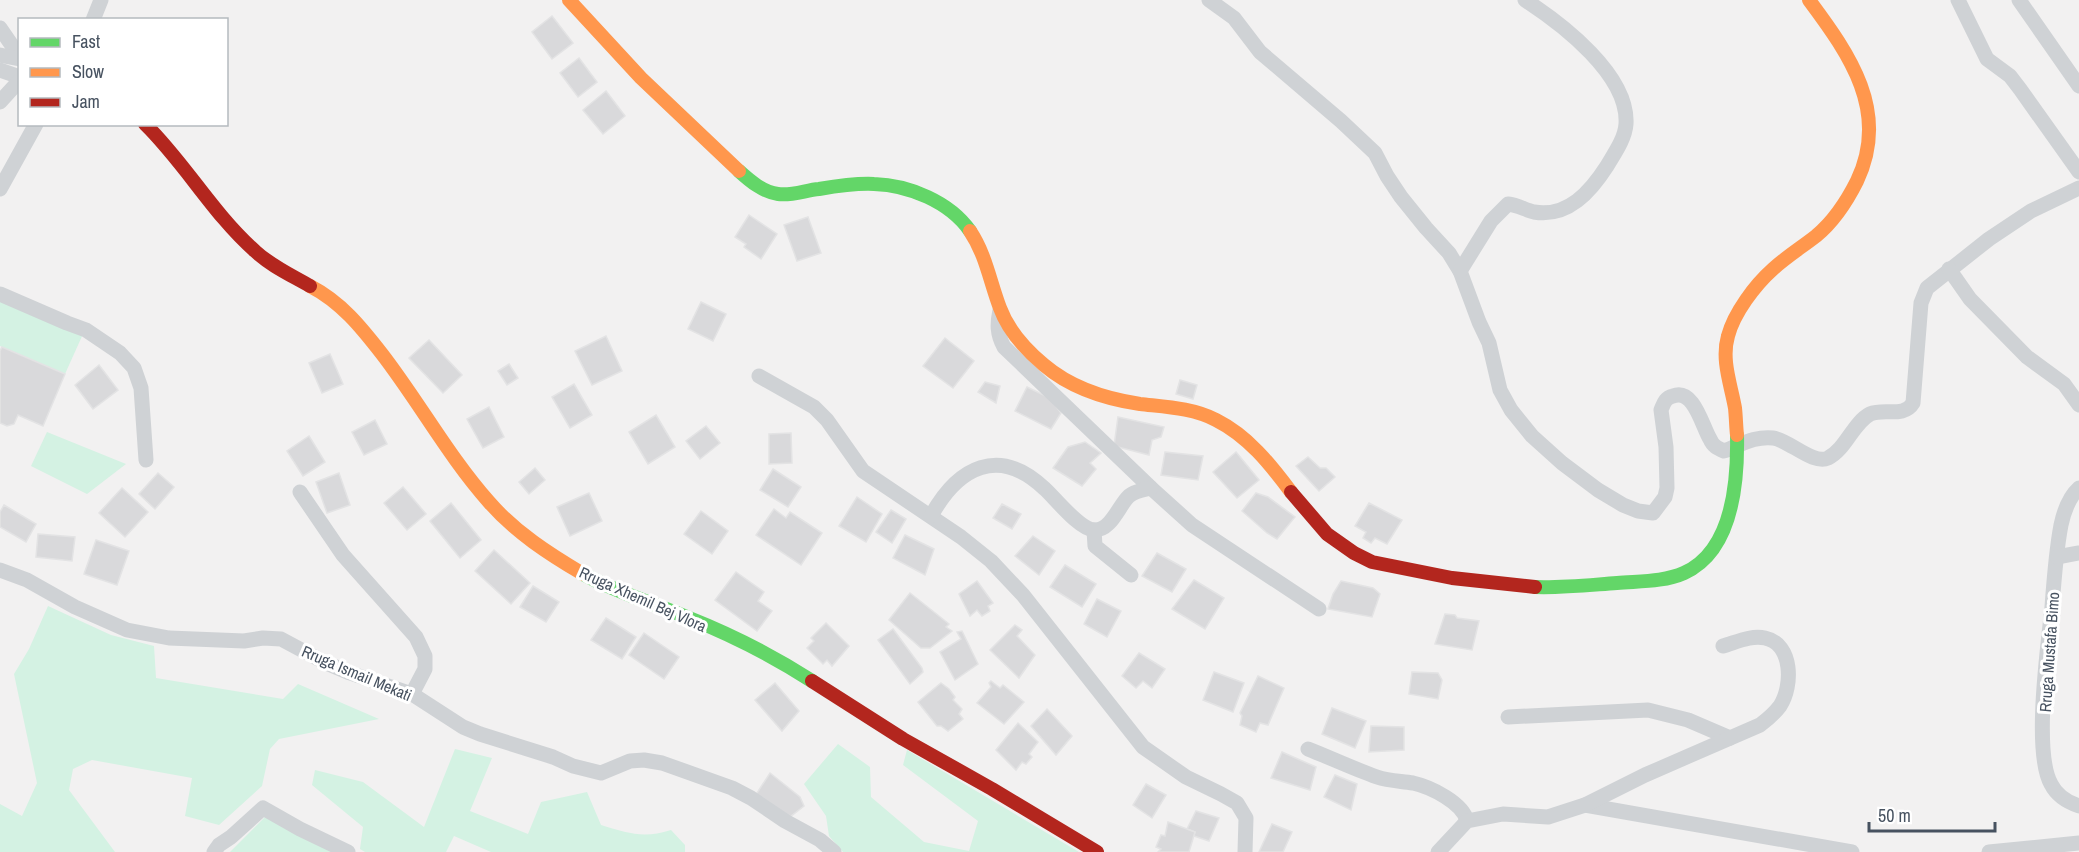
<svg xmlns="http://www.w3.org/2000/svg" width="2079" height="852" font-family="'Archivo Narrow',sans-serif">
<rect width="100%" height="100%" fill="#f2f1f1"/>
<g fill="#d4f2e3">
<path d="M0 300 83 334 65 374 0 346Z"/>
<path d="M47 432 126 464 87 494 31 466Z"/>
<path d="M48 606 111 635 154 646 156 678 283 699 298 684 379 719 279 739 270 749 262 786 219 825 185 816 192 778 92 760 73 769 69 790 115 852H0V804L22 816 37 783 14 674 29 649Z"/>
<path d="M838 744 870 767 871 797 924 842 969 851 978 821 903 765 907 750 1079 852H843L829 836 826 816 804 784Z"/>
<path d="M455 749 492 758 470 811 528 834 541 802 587 792 601 825C628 833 643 839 671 830L685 845V852H491L454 836 446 852H365L360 849 363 827 312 785 315 770 363 782 424 827Z"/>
<path d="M265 817 336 852H230Z"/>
</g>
<g fill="#d9d9db" stroke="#e3e3e4" stroke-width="1.5">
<path d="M552 16 573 43 552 59 532 32Z"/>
<path d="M579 58 597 82 578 97 560 73Z"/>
<path d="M606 91 625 116 603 134 583 110Z"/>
<path d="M749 215 777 234 761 259 744 247 746 244 735 237Z"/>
<path d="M808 217 821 253 797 261 784 225Z"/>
<path d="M701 302 726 314 713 341 688 329Z"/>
<path d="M606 336 622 371 592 385 575 351Z"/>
<path d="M945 338 974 361 953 388 923 366Z"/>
<path d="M429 340 462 375 443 393 409 358Z"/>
<path d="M2 347 65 374 43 426 18 415 14 424 7 426 0 423V351Z"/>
<path d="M330 354 343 384 322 393 309 363Z"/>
<path d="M509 364 518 378 507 385 498 371Z"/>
<path d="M99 365 118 390 93 409 75 385Z"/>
<path d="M1180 380 1197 385 1193 399 1176 394Z"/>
<path d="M985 382 1000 386 996 403 978 392Z"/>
<path d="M574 384 592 415 570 428 552 397Z"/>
<path d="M1027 387 1050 398 1061 413 1051 429 1015 411Z"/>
<path d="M489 407 504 437 483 448 467 419Z"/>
<path d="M656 415 675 447 648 464 629 432Z"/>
<path d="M1118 417 1164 427 1161 437 1152 440 1149 455 1114 446Z"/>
<path d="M375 420 387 444 364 455 352 432Z"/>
<path d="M706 426 720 443 700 459 686 441Z"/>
<path d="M791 433 792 463 769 464V434Z"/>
<path d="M309 436 325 462 303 476 287 451Z"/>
<path d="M1085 442 1101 453 1090 463 1096 469 1082 486 1053 468 1068 447Z"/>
<path d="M1165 452 1203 456 1198 480 1161 475Z"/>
<path d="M1236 452 1259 480 1237 498 1213 472Z"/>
<path d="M1308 457 1320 468H1326L1335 477 1319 491 1296 466Z"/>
<path d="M535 468 545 480 529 494 519 482Z"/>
<path d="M773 469 801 487 788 507 760 490Z"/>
<path d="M158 473 174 487 155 509 139 494Z"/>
<path d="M339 473 350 505 327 513 316 482Z"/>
<path d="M403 487 426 514 407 530 384 503Z"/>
<path d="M122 488 148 512 125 537 99 513Z"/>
<path d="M589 493 602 521 570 536 557 507Z"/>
<path d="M1256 493 1268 497 1295 517 1277 539 1267 533 1242 511Z"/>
<path d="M857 497 882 514 866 542 839 526Z"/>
<path d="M451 503 481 540 460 558 430 521Z"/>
<path d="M1369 503 1402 520 1387 544 1375 538 1371 543 1363 538 1366 532 1355 526Z"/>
<path d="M1002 504 1021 514 1012 529 993 518Z"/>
<path d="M4 505 36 524 26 542 0 527V512Z"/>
<path d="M774 509 786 518 790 512 822 533 801 565 756 535Z"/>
<path d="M891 510 906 519 892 543 876 532Z"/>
<path d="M701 511 728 531 712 554 684 534Z"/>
<path d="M38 534 75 537 72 561 36 557Z"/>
<path d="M905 535 934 549 925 575 893 558Z"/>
<path d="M1033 536 1055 551 1039 575 1015 556Z"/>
<path d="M96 540 129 551 117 585 84 574Z"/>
<path d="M494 550 530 583 511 604 475 571Z"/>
<path d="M1157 553 1186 569 1172 592 1142 576Z"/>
<path d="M1065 565 1096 584 1082 607 1050 587Z"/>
<path d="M736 572 764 592 758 601 772 611 757 631 715 600Z"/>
<path d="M1194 580 1224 598 1205 629 1172 609Z"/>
<path d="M977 581 993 603 988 606 990 611 982 616 977 610 970 616 959 594Z"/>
<path d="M1341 581 1373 588 1380 594 1372 617 1328 609 1333 594Z"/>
<path d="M533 586 559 602 546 622 520 607Z"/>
<path d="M910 593 949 624 946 627 952 631 930 648H921L889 620Z"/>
<path d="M1097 599 1121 611 1107 637 1084 624Z"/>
<path d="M1445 614 1455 615 1457 618 1479 621 1472 650 1435 644Z"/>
<path d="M606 618 636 637 622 659 591 640Z"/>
<path d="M826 623 849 646 832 666 827 660 823 664 807 648 814 641 811 638Z"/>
<path d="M1015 625 1022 630 1017 636 1035 655 1019 678 990 650Z"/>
<path d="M893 629 922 668 923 672 910 684 878 640Z"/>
<path d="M962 631 978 664 955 680 940 652 961 639 957 632Z"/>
<path d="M644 633 679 657 664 679 629 655Z"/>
<path d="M1139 653 1165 669 1152 688 1143 681 1136 688 1122 676Z"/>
<path d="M1214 672 1244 683 1233 712 1203 700Z"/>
<path d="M1412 672 1438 673 1442 680 1438 699 1409 694Z"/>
<path d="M1258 676 1284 688 1268 725 1260 723 1256 732 1240 725 1242 716 1240 713Z"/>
<path d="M991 681 1000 688 1003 685 1024 702 1004 724 977 703 991 687 989 683Z"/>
<path d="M775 683 799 711 782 731 755 700Z"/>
<path d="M941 683 949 689 955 697 953 700 962 709 959 714 963 719 948 731 941 726H937L918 702Z"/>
<path d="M1332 708 1366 721 1355 748 1322 734Z"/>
<path d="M1047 709 1072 736 1056 755 1031 726Z"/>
<path d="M1018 723 1038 742 1029 754 1032 757 1026 764 1022 762 1016 770 996 750Z"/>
<path d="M1371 726 1404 727V750L1369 752Z"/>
<path d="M1282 752 1316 767 1310 790 1271 778Z"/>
<path d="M770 773 800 797 804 806 786 820 755 796Z"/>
<path d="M1335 775 1357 784 1351 810 1324 797Z"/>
<path d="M1146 784 1166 795 1152 818 1133 805Z"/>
<path d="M1196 811 1219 818 1209 841 1194 836 1195 832 1187 829Z"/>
<path d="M1168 822 1195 832 1189 852H1158L1161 849 1156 847 1161 835 1165 836Z"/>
<path d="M1272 824 1292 832 1283 852H1259Z"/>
</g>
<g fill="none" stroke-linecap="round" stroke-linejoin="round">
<g stroke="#cfd2d5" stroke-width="15">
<path d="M1209 0 1234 18 1260 52 1341 121 1375 153 1387 176 1401 197 1426 228 1449 253 1460 271 1479 322 1489 343 1500 390 1511 410 1532 436 1562 463 1598 490 1623 505 1638 511 1653 513 1665 497 1667 488 1666 447 1661 410C1664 403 1665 398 1673 396 1694 388 1702 426 1710 439 1713 446 1717 448 1724 451 1741 445 1754 436 1773 438 1789 440 1813 465 1828 458 1846 449 1853 423 1870 414 1884 408 1904 418 1913 403L1921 303 1927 288 1989 239 2031 211 2079 188"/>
<path d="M1958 0 1987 59 2010 76 2020 89 2079 172"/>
<path d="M2019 0 2079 86"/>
<path d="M93 20 101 0"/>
<path d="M0 28 20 57"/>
<path d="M0 55 20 59"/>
<path d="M0 70 20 77"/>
<path d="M0 102 20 80"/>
<path d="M0 189 36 124"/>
<path d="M1949 269 1970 299 2027 357 2064 384 2079 405"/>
<path d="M1460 271 1491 221 1508 204C1518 205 1525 210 1534 212 1568 218 1591 191 1607 166 1614 154 1625 139 1626 124 1629 75 1562 24 1525 0"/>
<path d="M0 294 67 323 86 330 120 353 134 368 141 388 146 460"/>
<path d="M1000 310C997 324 997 334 1004 347L1151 488 1192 525 1319 609"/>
<path d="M759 376 814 407 827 420 863 471 961 537 991 561 1023 595 1143 747 1186 777 1221 794 1237 803 1246 818 1245 852"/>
<path d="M2079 488C2069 497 2064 511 2061 525 2056 551 2054 579 2052 607 2048 646 2033 752 2051 784 2057 796 2067 802 2079 806"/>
<path d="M300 492 343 555 416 637 425 656V669L412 694"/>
<path d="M931 516C958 467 999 445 1045 489 1056 499 1079 529 1094 530 1111 531 1119 505 1129 496 1135 491 1143 490 1151 488"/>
<path d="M1094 530 1095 546 1131 575"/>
<path d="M2057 557 2079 553"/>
<path d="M0 570 27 580 75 607 127 630 169 638 244 641 263 638 281 639 324 662 350 673 412 694 463 727 480 734 553 757 573 766 601 773 630 761 644 760 662 763 732 788 751 798 785 821 820 840 834 852"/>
<path d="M1508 717 1648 710 1688 720 1730 738"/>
<path d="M1308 749C1331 758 1354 769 1377 777 1389 781 1401 781 1413 783 1431 787 1463 803 1467 821"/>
<path d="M1585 805 1852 852"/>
<path d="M214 852 219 845 231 837 263 808 300 829 348 852"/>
<path d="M1438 852 1467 821 1503 814 1548 817 1585 805 1645 775 1760 725C1768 719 1774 714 1780 706 1793 686 1793 644 1765 638 1751 635 1737 642 1723 646"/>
<path d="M1989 852 2079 843"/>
</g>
<g stroke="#63d668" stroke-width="14">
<path d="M739 171C750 181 763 192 778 194 792 196 806 190 819 189 837 186 856 183 874 184 909 185 950 202 970 231"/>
<path d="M583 574C618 593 653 603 689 618 732 635 773 656 812 681"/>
<path d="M1535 587C1562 588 1589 585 1617 583 1639 581 1664 582 1684 573 1733 551 1738 481 1737 435"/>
</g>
<g stroke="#ff974d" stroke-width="14">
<path d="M569 0 641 78 739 171"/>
<path d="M970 231C986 255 990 282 1000 308 1008 330 1026 350 1044 365 1071 388 1106 399 1140 404 1166 407 1193 408 1216 420 1248 436 1270 464 1291 492"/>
<path d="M310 286C341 302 361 327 382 354 419 402 449 457 489 502 515 532 549 554 583 574"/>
<path d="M1737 435C1736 426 1736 417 1735 408 1731 385 1721 360 1728 336 1734 313 1755 285 1773 269 1786 257 1802 247 1816 236 1833 222 1847 201 1857 181 1890 112 1850 55 1809 0"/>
</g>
<g stroke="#b3261e" stroke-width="14">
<path d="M145 124C185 163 213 214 255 251 271 266 291 275 310 286"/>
<path d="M1291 492 1327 534 1354 553 1372 562 1452 578 1535 587"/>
<path d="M812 681 903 739 992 789 1097 852"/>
</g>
</g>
<g text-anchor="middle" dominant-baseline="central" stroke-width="6" stroke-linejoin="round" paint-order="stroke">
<g font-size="16" fill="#475260" stroke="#fff">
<text transform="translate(643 599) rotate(24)">Rruga Xhemil Bej Vlora</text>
<text transform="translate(2049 652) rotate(-86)">Rruga Mustafa Bimo</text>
<text transform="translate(357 673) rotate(23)">Rruga Ismail Mekati</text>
</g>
</g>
<rect x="18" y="18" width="210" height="108" fill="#ffffff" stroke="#b5babf" stroke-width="1.5"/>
<rect x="30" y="38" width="30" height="9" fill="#63d668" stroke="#b5babf" stroke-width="1.5"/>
<text x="72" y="48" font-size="18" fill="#475260">Fast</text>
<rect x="30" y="68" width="30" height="9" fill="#ff974d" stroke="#b5babf" stroke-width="1.5"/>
<text x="72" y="78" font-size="18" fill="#475260">Slow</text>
<rect x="30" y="98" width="30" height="9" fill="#b3261e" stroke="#b5babf" stroke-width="1.5"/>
<text x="72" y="108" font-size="18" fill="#475260">Jam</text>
<path d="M1869 822v9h126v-9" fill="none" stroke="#475260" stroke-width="3"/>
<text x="1878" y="822" font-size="18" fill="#475260" stroke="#ffffff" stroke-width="4.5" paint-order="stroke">50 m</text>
</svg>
